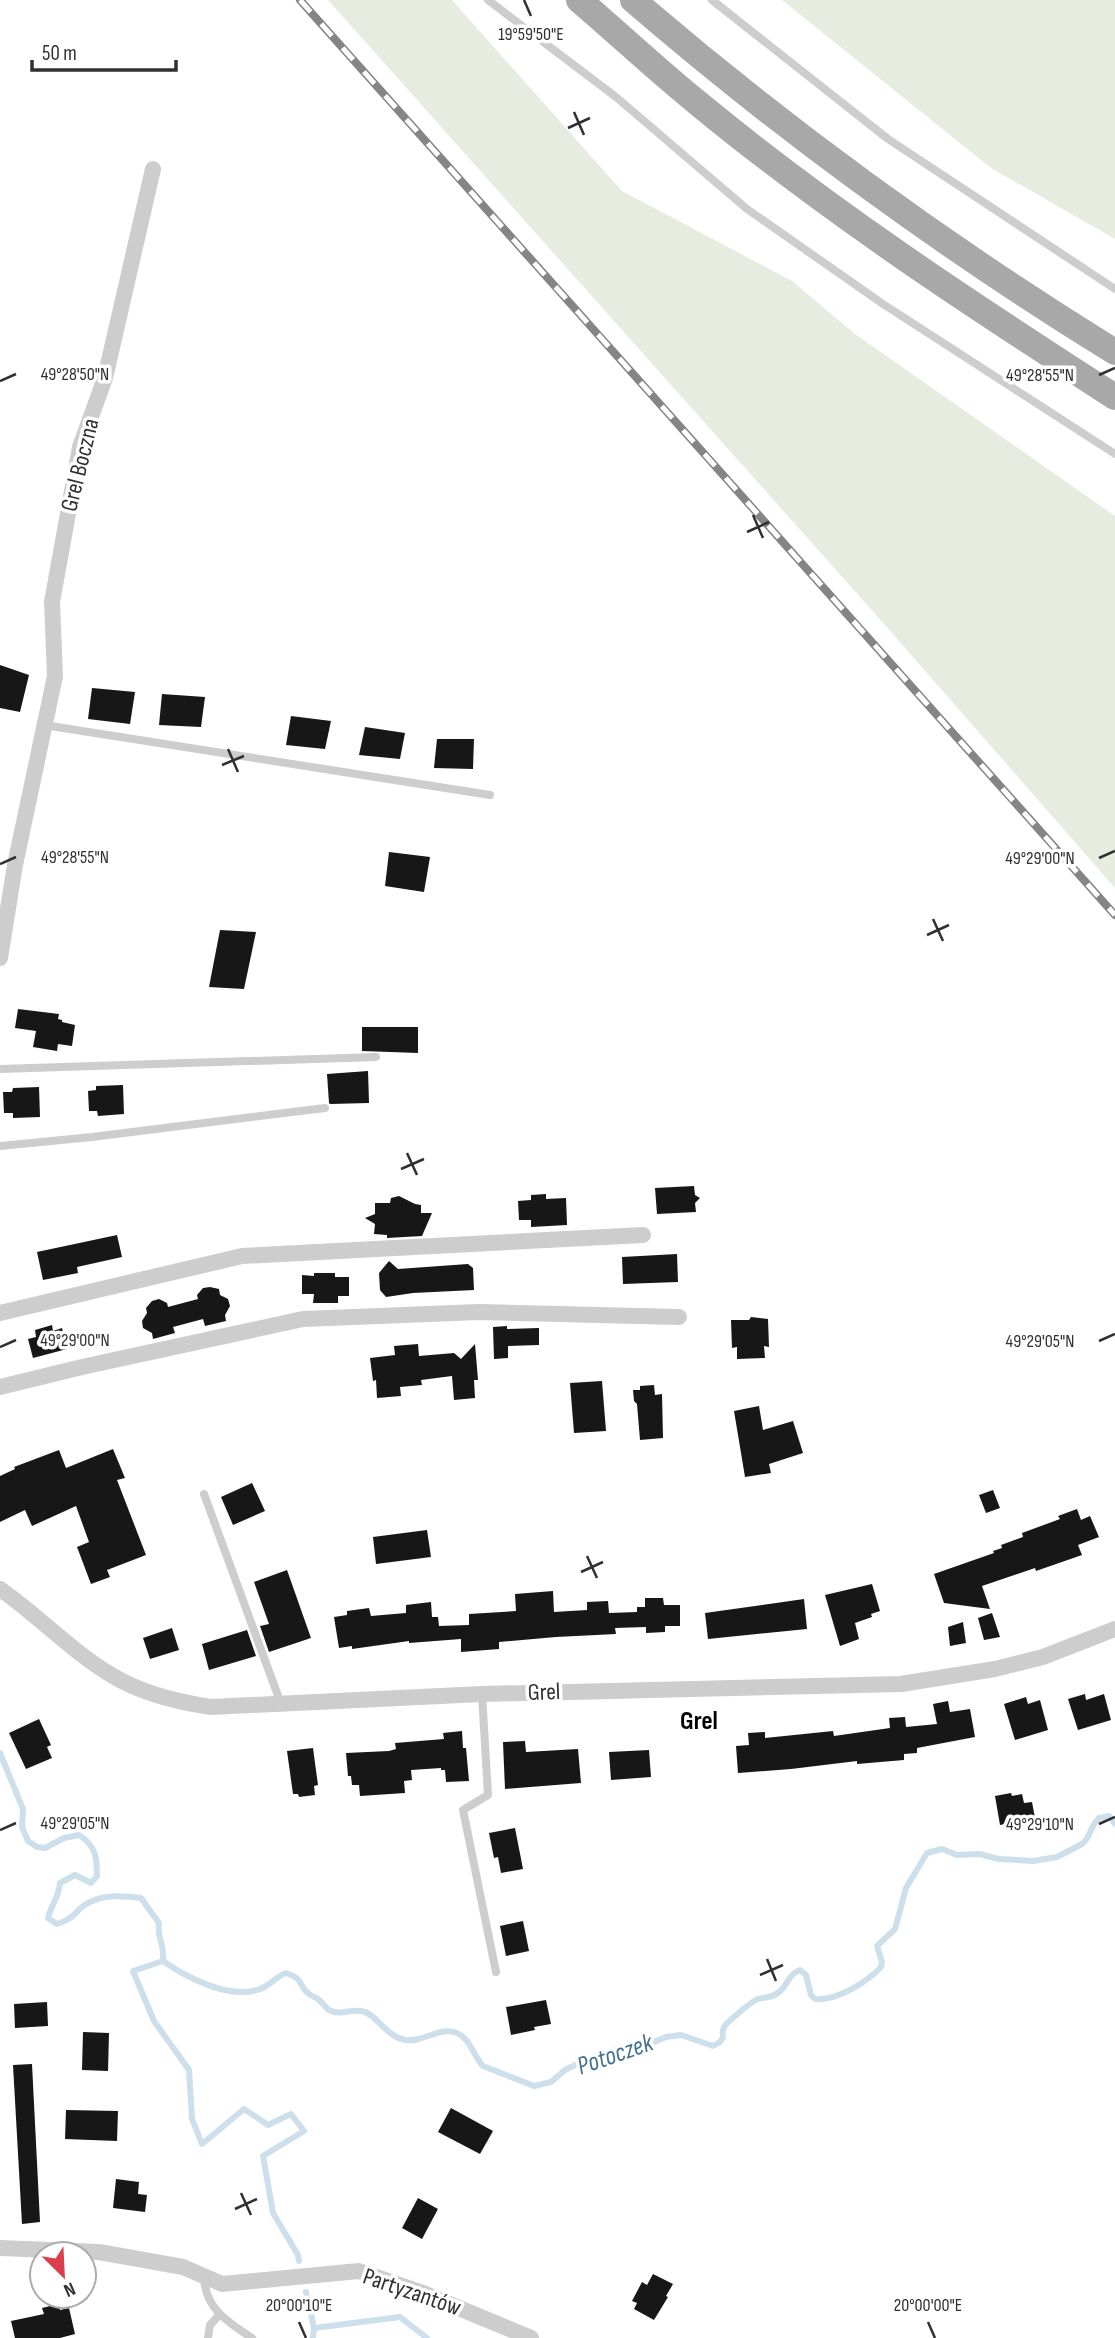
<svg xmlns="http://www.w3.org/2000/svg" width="1115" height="2338" font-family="'Sofia Sans Condensed',sans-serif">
<rect width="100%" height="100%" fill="#fff"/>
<g fill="#e6ecdf">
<path d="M328 0H452L622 191 792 281 855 334 1115 516V888L885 625Z"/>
<path d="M782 0H1115V239L991 168Z"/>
</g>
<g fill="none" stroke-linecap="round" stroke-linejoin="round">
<g stroke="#cddfeb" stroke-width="6">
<path d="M0 1753 23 1809 22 1827 28 1841 37 1847 45 1848 64 1838 79 1835C96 1846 97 1857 97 1876L91 1883 75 1875 60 1883C59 1897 51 1905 48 1918L57 1924C77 1918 76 1908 90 1902 106 1894 125 1896 141 1898L159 1923C157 1940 165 1944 163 1961"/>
<path d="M163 1961C186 1977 228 1999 257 1990 269 1987 275 1977 286 1973 306 1980 297 1985 309 1994 311 1996 315 1997 318 1999 322 2002 325 2007 329 2010 340 2016 350 2009 361 2011 375 2012 385 2036 405 2040 423 2043 439 2026 457 2033 470 2038 474 2057 483 2066L534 2086 551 2082 565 2070 581 2062 598 2058 615 2050 649 2044 666 2037 681 2035 713 2046 720 2042 723 2037C723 2032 722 2032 724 2027 727 2022 752 2001 758 1999 765 1997 771 1998 778 1993 788 1986 787 1975 800 1970L806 1975 811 1995 815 1999C837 2001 867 1982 881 1967L882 1962 877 1946 895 1929 906 1888 927 1853 942 1849 957 1855 979 1854 999 1859 1033 1861 1057 1857 1082 1844C1091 1837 1090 1826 1099 1818L1109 1816 1115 1824"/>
<path d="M163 1961 133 1971 154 2021 189 2070 192 2119 202 2144 244 2109 268 2125 291 2114 304 2131 263 2156 273 2213 298 2255 299 2261"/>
<path d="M306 2292 314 2328 313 2338"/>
<path d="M314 2328 400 2317 427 2338"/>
</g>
</g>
<g fill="#171717">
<path d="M0 665 29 675 20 712 0 708Z"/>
<path d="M92 688 135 692 130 724 88 719Z"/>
<path d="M162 694 205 697 201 727 159 725Z"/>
<path d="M291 716 331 721 325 749 286 745Z"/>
<path d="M365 727 405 733 400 759 359 755Z"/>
<path d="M437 739H474L473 769 434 768Z"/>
<path d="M389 852 430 857 424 892 385 886Z"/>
<path d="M220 930 256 932 244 989 209 987Z"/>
<path d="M18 1009 59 1014 58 1019 62 1020V1022L75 1025 72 1046 58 1044 57 1051 33 1047 36 1031 15 1028Z"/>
<path d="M362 1027H418V1053L362 1051Z"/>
<path d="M368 1071 369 1103 330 1104 329 1103 327 1074Z"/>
<path d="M123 1085 124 1114 98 1116 97 1111H89L88 1091 96 1090V1086Z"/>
<path d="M39 1087 40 1117 13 1118V1113H4L3 1092H12L13 1088Z"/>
<path d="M694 1186 695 1195 700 1198 695 1203 696 1212 657 1214 655 1188Z"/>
<path d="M546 1194V1199L566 1198 567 1225 531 1227V1220H519L518 1201 531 1200V1195Z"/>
<path d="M399 1196 415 1204 421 1205V1213H432L422 1236 387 1238V1235L374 1234 375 1224 365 1218 375 1214V1203H390L391 1198Z"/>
<path d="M117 1235 122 1257 77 1267 78 1273 43 1280 37 1252Z"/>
<path d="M677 1254 678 1282 623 1284 622 1257Z"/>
<path d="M389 1261 398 1269 468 1264 473 1268 474 1290 413 1293 386 1297 380 1290 379 1273Z"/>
<path d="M314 1273H335V1277H349V1296H338V1303H313L314 1294H302V1275L314 1276Z"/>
<path d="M210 1287 219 1289 220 1295 228 1299 230 1306 225 1315 226 1321 205 1326 203 1319 173 1327 175 1333 153 1339 152 1333 143 1328 142 1321 147 1313 146 1308 152 1301 159 1299 167 1303 168 1307 198 1299 197 1295 203 1288Z"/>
<path d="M751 1317 768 1319 769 1347 764 1346 765 1358 737 1359V1347L732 1348 731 1320H749Z"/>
<path d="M52 1325 53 1331 62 1328 67 1349 33 1358 28 1339 36 1337 35 1330Z"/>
<path d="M507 1326V1329L539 1328V1345L508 1346V1358L494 1359 493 1327Z"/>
<path d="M418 1344 419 1356 454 1353 461 1359 475 1344 478 1380H474L475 1398 454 1400 452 1376 421 1380 422 1385 400 1387 401 1396 377 1398 376 1380 373 1381 370 1358 395 1355 394 1346Z"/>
<path d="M602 1381 606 1431 574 1433 570 1383Z"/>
<path d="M654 1385 655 1395 662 1394 663 1438 640 1440 637 1404 634 1401 633 1390H640V1386Z"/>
<path d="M759 1406 763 1430 793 1421 803 1453 769 1464 771 1473 745 1477 734 1411Z"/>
<path d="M113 1449 125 1478 117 1480 146 1555 107 1570 110 1577 91 1584 77 1547 89 1542 76 1506 32 1526 25 1510 0 1522V1476L15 1469 14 1467 59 1450 66 1468Z"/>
<path d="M252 1483 265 1511 233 1525 221 1497Z"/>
<path d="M993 1490 1000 1508 986 1513 979 1495Z"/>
<path d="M1077 1509 1081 1520 1090 1516 1099 1537 1078 1545 1082 1555 1036 1571 1035 1568 982 1586 990 1609 944 1603 934 1574 994 1553 993 1551 1002 1548 1001 1545 1023 1537 1022 1533 1060 1519 1058 1516Z"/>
<path d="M427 1530 431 1557 376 1564 373 1537Z"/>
<path d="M287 1570 311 1638 269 1652 260 1626 269 1624 254 1582Z"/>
<path d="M872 1584 880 1611 871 1614 872 1617 855 1623 859 1639 840 1646 825 1595Z"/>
<path d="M553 1591 554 1612 587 1610V1602L608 1601 609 1613 637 1612V1607H645V1598H663L664 1605H680V1626H665V1632L646 1633V1627L615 1628 616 1634 556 1637 499 1642V1649L461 1652V1639L409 1643V1641L352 1649V1646L339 1648 334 1617 347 1615V1611L369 1608 371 1616 406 1613V1605L431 1602 432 1617H438L439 1626 469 1625V1614L516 1611 515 1594Z"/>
<path d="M804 1599 807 1629 708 1639 705 1613Z"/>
<path d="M992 1613 1000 1637 984 1640 978 1618Z"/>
<path d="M963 1622 966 1643 950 1646 948 1627Z"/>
<path d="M172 1628 179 1650 150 1659 143 1638Z"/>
<path d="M247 1630 256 1656 209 1670 202 1644Z"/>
<path d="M1085 1694 1086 1700 1104 1694 1111 1720 1078 1730 1068 1699Z"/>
<path d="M1026 1697 1028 1704 1040 1700 1048 1730 1015 1740 1004 1704Z"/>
<path d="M948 1701 950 1712 970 1709 975 1737 917 1748V1753L904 1754V1760L857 1764V1761L791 1769 738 1773 736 1746 749 1745 748 1733 765 1732V1738L833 1731 834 1736 890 1728 889 1718 905 1717 906 1727 937 1724 933 1704Z"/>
<path d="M39 1719 51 1745 47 1747 52 1758 26 1769 9 1733Z"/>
<path d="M462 1731 463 1748H466L469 1781 446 1782 445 1770H441V1768L411 1770 412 1780 404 1781 405 1793 360 1796 359 1785H352L351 1776H348L346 1753 389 1751 396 1749 395 1743 444 1739 443 1733Z"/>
<path d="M525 1741 526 1752 578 1749 581 1783 505 1789 503 1742Z"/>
<path d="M313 1748 318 1785 314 1786 315 1795 299 1797 298 1794H293L287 1751Z"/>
<path d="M649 1750 651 1777 611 1780 609 1752Z"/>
<path d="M1011 1793 1012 1796 1022 1794 1024 1803 1032 1802 1035 1818 1000 1825 995 1796Z"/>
<path d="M515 1828 523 1869 501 1873 498 1857 494 1858 489 1833Z"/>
<path d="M523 1921 529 1951 506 1956 500 1926Z"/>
<path d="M546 2000 551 2024 534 2027 535 2030 511 2035 506 2007Z"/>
<path d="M47 2002 48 2026 15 2028 14 2004Z"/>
<path d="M83 2032 109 2033 108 2071 82 2070Z"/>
<path d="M32 2064 40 2222 22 2224 13 2065Z"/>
<path d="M451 2108 493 2131 480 2154 438 2132Z"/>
<path d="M66 2110 118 2111 117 2141 65 2139Z"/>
<path d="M116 2179 139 2182 138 2194 147 2195 145 2212 113 2208Z"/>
<path d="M418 2198 438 2209 422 2239 402 2228Z"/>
<path d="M653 2274 673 2284 666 2296 668 2297 654 2320 634 2309 637 2303 632 2301 642 2282 647 2285Z"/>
<path d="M58 2304 60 2310 69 2308 75 2334 60 2338H15L11 2321 44 2314 42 2308Z"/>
</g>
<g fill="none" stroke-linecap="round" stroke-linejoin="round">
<g stroke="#cdcdcd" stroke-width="8">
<path d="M488 0 616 97 747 209 883 304 1115 454"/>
<path d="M712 0 888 139 1115 289"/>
<path d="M44 725 490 795"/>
<path d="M0 1069 376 1057"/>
<path d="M0 1146 92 1137 325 1108"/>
<path d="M204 1494 281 1704"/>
<path d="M482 1694 488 1795 463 1810 496 1972"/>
<path d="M204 2276C205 2309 227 2321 252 2338"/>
<path d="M208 2338 210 2325 219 2315"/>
</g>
<g stroke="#cdcdcd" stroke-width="16">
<path d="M0 958 15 865 55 676 52 602 80 447 105 378 153 169"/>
<path d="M0 1313 242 1256 643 1235"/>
<path d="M0 1387 82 1367 303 1319 479 1312 679 1317"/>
<path d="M0 1589C39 1616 72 1652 113 1676 143 1694 177 1702 211 1707L482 1694 901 1684 995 1669 1043 1657 1115 1629"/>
<path d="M0 2248 99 2252 183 2267 222 2284 359 2271 423 2293 531 2338"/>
</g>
<g stroke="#a8a8a8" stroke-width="26">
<path d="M579 0C619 34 658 71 699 104 830 212 972 305 1115 397"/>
<path d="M633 0C785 131 945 247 1115 352"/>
</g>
<g stroke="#858585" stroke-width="8">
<path id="rail" d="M300 0 1115 915"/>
</g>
<use href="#rail" stroke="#fff" stroke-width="5" stroke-dasharray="16" stroke-linecap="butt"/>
</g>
<path fill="none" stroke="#303030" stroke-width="2.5" d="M524 0 531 16M574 112 584 135M568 128 590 118M1099 375 1115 368M0 381 16 374M753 515 763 538M747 532 769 522M228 749 238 772M222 765 244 756M1099 858 1115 851M0 864 16 857M933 919 943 941M927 935 949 925M407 1153 417 1175M401 1169 424 1159M1099 1341 1115 1334M0 1347 16 1340M587 1556 597 1578M581 1572 603 1562M1099 1824 1115 1817M0 1830 16 1823M767 1959 776 1981M760 1975 783 1965M241 2193 251 2215M235 2209 257 2199M299 2322 306 2338M928 2322 935 2338"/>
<g text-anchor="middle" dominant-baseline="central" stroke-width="7" stroke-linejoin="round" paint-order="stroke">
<g font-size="24" fill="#303030" stroke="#fff">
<text transform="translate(80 465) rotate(-76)">Grel Boczna</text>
<text transform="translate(544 1692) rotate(-2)">Grel</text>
<text transform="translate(412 2292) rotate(19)">Partyzantów</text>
</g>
<g font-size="26" font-weight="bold" fill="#000" stroke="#fff">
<text x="699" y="1721">Grel</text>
</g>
<g font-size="26" font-style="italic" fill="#42728e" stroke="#fff">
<text transform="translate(615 2055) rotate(-19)">Potoczek</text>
</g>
</g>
<g font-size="18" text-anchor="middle" fill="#303030" stroke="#fff" stroke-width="7" stroke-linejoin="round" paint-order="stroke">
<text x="531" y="40">19°59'50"E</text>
<text x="75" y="380">49°28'50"N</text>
<text x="1040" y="381">49°28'55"N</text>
<text x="75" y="863">49°28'55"N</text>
<text x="1040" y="864">49°29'00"N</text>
<text x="75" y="1346">49°29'00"N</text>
<text x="1040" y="1347">49°29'05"N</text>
<text x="75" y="1829">49°29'05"N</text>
<text x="1040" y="1830">49°29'10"N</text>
<text x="299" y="2311">20°00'10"E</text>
<text x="928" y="2311">20°00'00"E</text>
</g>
<g transform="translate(63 2275) rotate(156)"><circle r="33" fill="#ffffff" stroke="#acacac" stroke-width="2"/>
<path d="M0-5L12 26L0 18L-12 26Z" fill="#db3e4c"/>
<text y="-10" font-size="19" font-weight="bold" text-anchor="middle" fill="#303030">N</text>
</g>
<path d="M32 60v10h144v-10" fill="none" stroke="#303030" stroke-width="3.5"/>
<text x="42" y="60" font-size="21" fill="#303030" stroke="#ffffff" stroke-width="5" paint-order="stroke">50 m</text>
</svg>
